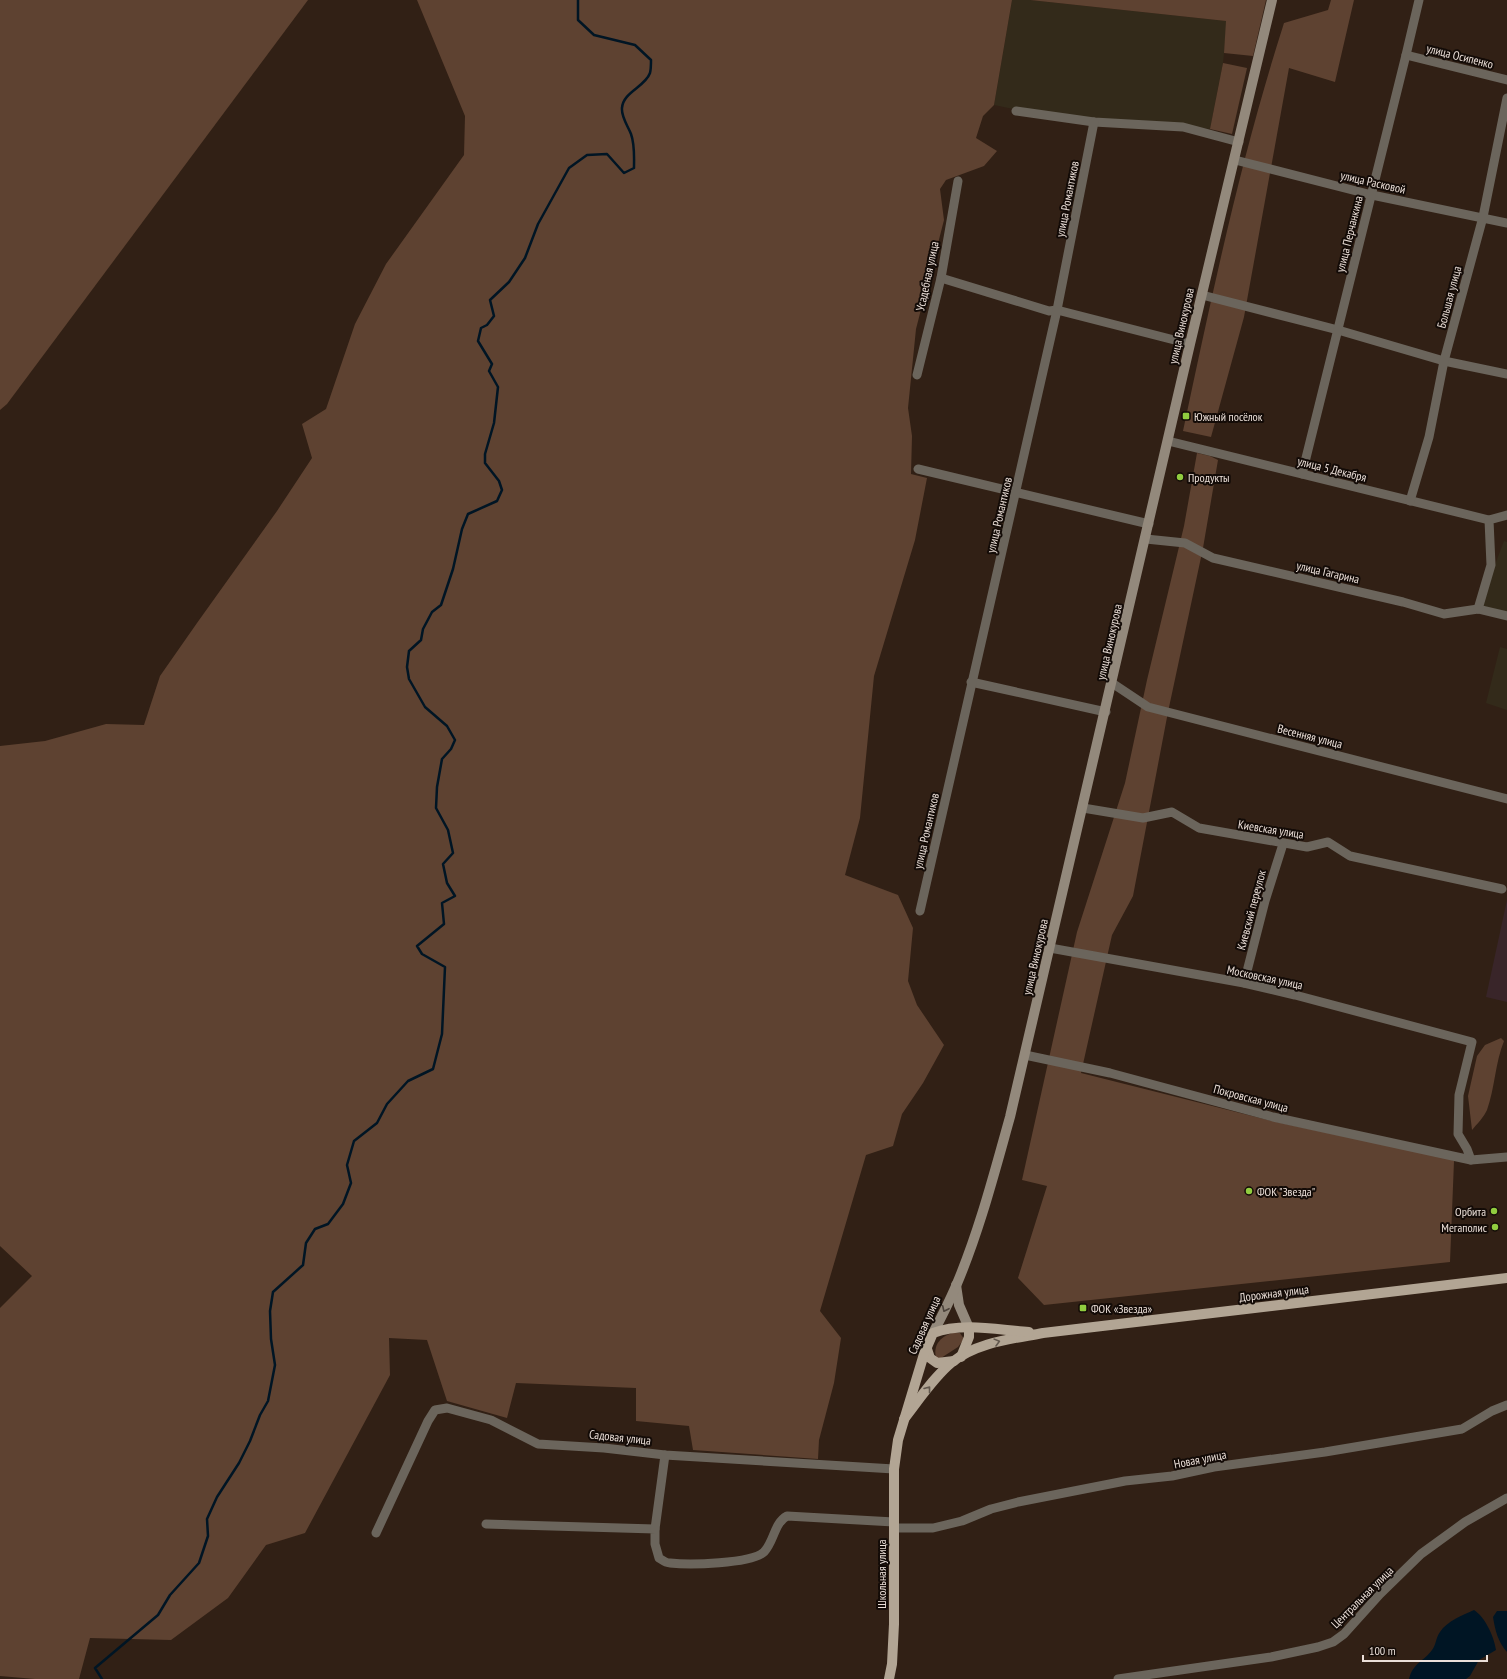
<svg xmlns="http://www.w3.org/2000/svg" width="1507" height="1679" font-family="'PT Sans Narrow',sans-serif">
<rect width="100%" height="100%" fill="#312015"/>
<g fill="#332a1a">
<path d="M1012 0H1030L1227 21 1223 63 1210 129 1186 126 1106 122 1018 110 994 105Z"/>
<path d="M1504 541 1507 542V616L1478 609Z"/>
<path d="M1500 647 1507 649V710L1486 703Z"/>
</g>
<path fill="#392529" d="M1507 900V1002L1486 997Z"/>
<g fill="#5e4231">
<path d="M0 0H308L7 404 0 410Z"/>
<path d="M417 0H1012L994 105 983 116 976 138 997 151 984 166 946 180 940 189 944 220 916 329 908 408 912 436 911 474 927 478 915 540 874 676 860 818 845 875 898 895 913 928 908 981 917 1005 944 1045 923 1083 902 1114 893 1146 866 1155 820 1311 841 1338 834 1383 819 1440 818 1459 693 1450 689 1426 636 1421V1388L516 1383 507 1418 447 1401 427 1340 389 1338 390 1375 305 1533 266 1545 228 1598 171 1640 90 1638 79 1679H35L0 1676V1308L32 1276 0 1246V746L45 741 106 724 144 725 160 676 197 623 277 511 312 458 302 424 326 409 355 324 386 264 464 155 465 116Z"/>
<path d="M1030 0H1266L1253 56 1224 53 1226 21Z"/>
<path d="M1331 0H1354L1335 82 1289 68 1244 317 1211 437 1183 431C1212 294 1241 157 1284 23L1328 10Z"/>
<path d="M1223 63 1247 68 1232 134 1210 129Z"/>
<path d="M1197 453 1210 456 1218 460 1203 548 1168 712 1133 896 1112 935 1081 1073 1272 1121 1450 1159 1454 1161 1450 1262 1044 1305 1018 1278 1047 1186 1022 1180 1077 932 1125 783 1147 680 1184 526Z"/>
<path d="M1501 1038 1504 1041C1495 1063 1495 1088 1487 1110 1484 1117 1477 1124 1472 1130L1468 1096 1477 1056 1485 1045Z"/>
<path d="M952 1333H960L964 1339 958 1347 941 1358H936C933 1345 940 1337 952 1333Z"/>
</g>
<g fill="#001524">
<path d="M1474 1610C1485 1617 1494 1636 1496 1650L1479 1660 1470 1676 1466 1679H1409C1413 1663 1424 1661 1432 1650 1436 1645 1436 1637 1440 1632 1447 1621 1463 1615 1474 1610Z"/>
<path d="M1497 1611H1507V1652C1498 1642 1495 1630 1493 1617Z"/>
</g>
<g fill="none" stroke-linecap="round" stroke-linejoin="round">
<path stroke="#001524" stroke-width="2.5" d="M102 1679 95 1668 158 1615 170 1595 199 1563 208 1536 207 1519 217 1497 239 1463 250 1441 260 1415 268 1401 275 1365 271 1339 270 1311 273 1292 303 1265 306 1243 315 1229 328 1224 343 1204 351 1183 347 1165 354 1141 377 1123 387 1104 408 1081 433 1069 442 1034 445 967 422 954 417 946 444 924 442 903 455 896 447 883 443 864 453 853 448 830 436 808 437 787 442 759 451 749 455 740 447 726 425 707 409 679 407 667 409 651 421 640 423 629 432 612 441 605 453 569 462 529 468 514 497 501 502 490 499 481 485 463V454L494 423 498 387 489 371 492 364 478 341 481 328 487 325 494 316 490 300 509 282 525 258 538 224 569 168 587 155 607 154 624 173 634 168C634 157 635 145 631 134 628 126 621 117 622 108 623 92 645 87 650 73 651 69 651 64 651 60L635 45 594 35 578 20V0"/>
<g stroke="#6b655c" stroke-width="9">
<path d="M1406 55 1507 80"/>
<path d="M1016 111 1094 122 1183 127 1239 142"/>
<path d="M1235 160 1372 195 1507 223"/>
<path d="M941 278 1049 311 1057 310 1190 344"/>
<path d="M1202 295 1338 330 1444 361 1507 374"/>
<path d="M917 375 941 278 958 181"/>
<path d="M1168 441 1489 520"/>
<path d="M918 469 1149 524"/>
<path d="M1302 474 1406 55 1419 0"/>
<path d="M1410 501 1429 437 1444 361 1483 217 1507 98"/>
<path d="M1146 539 1185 543 1213 558 1403 602 1444 614 1478 609 1507 616"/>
<path d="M1478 609 1491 565 1489 520 1507 515"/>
<path d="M971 682 1106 712"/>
<path d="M1112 683 1148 707 1507 799"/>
<path d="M1083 808 1143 818 1172 812 1199 828 1307 847 1328 842 1350 856 1502 889"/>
<path d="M920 911 1057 310 1094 122"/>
<path d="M1050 948 1244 983 1295 995 1472 1042 1459 1095 1458 1134 1467 1149 1471 1160 1507 1157"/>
<path d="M1244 983 1265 901 1283 844"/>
<path d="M1025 1055 1110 1073 1273 1117 1471 1160"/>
<path d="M486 1524 655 1529V1544L659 1558C662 1560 666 1563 670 1563 689 1565 751 1564 764 1552 774 1542 774 1523 787 1516L894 1522"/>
<path d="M894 1528H933L962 1521 991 1509 1018 1502 1125 1481 1172 1476 1214 1467 1325 1452 1462 1429 1492 1411 1507 1405"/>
<path d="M655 1529 665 1455"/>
<path d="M376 1533 428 1421 435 1410 447 1408 491 1420 538 1444 604 1448 665 1455 894 1469"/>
<path d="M1118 1679 1271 1657 1318 1647 1333 1642 1344 1634 1380 1594 1421 1554 1465 1522 1507 1498"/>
</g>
<g stroke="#93897c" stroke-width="10">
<path d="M956 1285 959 1305 969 1328"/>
<path d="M933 1333C941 1318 949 1302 956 1286 979 1232 994 1174 1010 1117L1190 344 1272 0"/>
</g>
<g stroke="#b2a594" stroke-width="10">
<path d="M927 1349 930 1358 937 1363 954 1361"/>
<path d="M961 1357 969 1337V1328"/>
<path d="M904 1419C919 1400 933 1378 951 1363 977 1342 1012 1339 1043 1333L1507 1278"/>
<path d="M889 1679 892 1664 894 1624V1469L898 1440 924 1354 933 1333C963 1322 998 1330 1029 1332"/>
</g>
</g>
<defs><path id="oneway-chevron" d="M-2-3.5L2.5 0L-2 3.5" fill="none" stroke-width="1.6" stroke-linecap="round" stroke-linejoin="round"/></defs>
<use stroke="#4d443c" href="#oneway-chevron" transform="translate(945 1309) rotate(115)"/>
<g stroke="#62584e">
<use href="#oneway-chevron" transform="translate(997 1342) rotate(-15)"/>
<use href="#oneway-chevron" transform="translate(928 1389) rotate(-52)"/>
</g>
<g fill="#91cd3f" stroke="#130b07" stroke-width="1.5">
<rect x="1182" y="412" width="8" height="8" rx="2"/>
<circle cx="1180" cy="477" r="4"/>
<circle cx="1249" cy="1191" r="4"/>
<circle cx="1494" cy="1211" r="4"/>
<circle cx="1495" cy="1227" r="4"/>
<rect x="1079" y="1304" width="8" height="8" rx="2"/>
</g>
<g text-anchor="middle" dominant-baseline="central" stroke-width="4" stroke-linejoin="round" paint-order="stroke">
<g font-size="12" fill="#ebdfd8" stroke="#130b07">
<text transform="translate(1460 56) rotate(14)">улица Осипенко</text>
<text transform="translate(1373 182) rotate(13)">улица Расковой</text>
<text transform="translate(1067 199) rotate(-79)">улица Романтиков</text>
<text transform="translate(1349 234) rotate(-76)">улица Перчанкина</text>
<text transform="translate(927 276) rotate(-78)">Усадебная улица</text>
<text transform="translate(1449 297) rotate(-75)">Большая улица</text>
<text transform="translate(1181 326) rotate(-77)">улица Винокурова</text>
<text transform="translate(1332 469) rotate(14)">улица 5 Декабря</text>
<text transform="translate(999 515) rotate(-77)">улица Романтиков</text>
<text transform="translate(1328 572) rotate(13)">улица Гагарина</text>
<text transform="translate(1109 642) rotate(-77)">улица Винокурова</text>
<text transform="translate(1310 736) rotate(14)">Весенняя улица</text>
<text transform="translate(1271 829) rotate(9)">Киевская улица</text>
<text transform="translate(926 831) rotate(-77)">улица Романтиков</text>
<text transform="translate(1251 910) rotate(-75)">Киевский переулок</text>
<text transform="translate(1035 957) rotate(-77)">улица Винокурова</text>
<text transform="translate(1265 977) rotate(12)">Московская улица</text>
<text transform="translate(1251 1098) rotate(15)">Покровская улица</text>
<text transform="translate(1274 1293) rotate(-7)">Дорожная улица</text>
<text transform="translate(924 1325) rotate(-66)">Садовая улица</text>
<text transform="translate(620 1437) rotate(6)">Садовая улица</text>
<text transform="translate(1200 1459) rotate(-11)">Новая улица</text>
<text transform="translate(881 1574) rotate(-90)">Школьная улица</text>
<text transform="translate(1362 1597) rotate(-45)">Центральная улица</text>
</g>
<g font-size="12" fill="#ebdfd8" stroke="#130b07" text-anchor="start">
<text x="1194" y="416">Южный посёлок</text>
<text x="1188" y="477">Продукты</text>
<text x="1257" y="1191">ФОК "Звезда"</text>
<text x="1486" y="1211" text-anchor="end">Орбита</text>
<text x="1487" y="1227" text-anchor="end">Мегаполис</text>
<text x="1091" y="1308">ФОК «Звезда»</text>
</g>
</g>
<path d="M1363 1655v6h124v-6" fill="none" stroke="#ebdfd8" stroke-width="2"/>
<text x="1369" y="1655" font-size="12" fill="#ebdfd8" stroke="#130b07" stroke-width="3" paint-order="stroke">100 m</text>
</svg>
